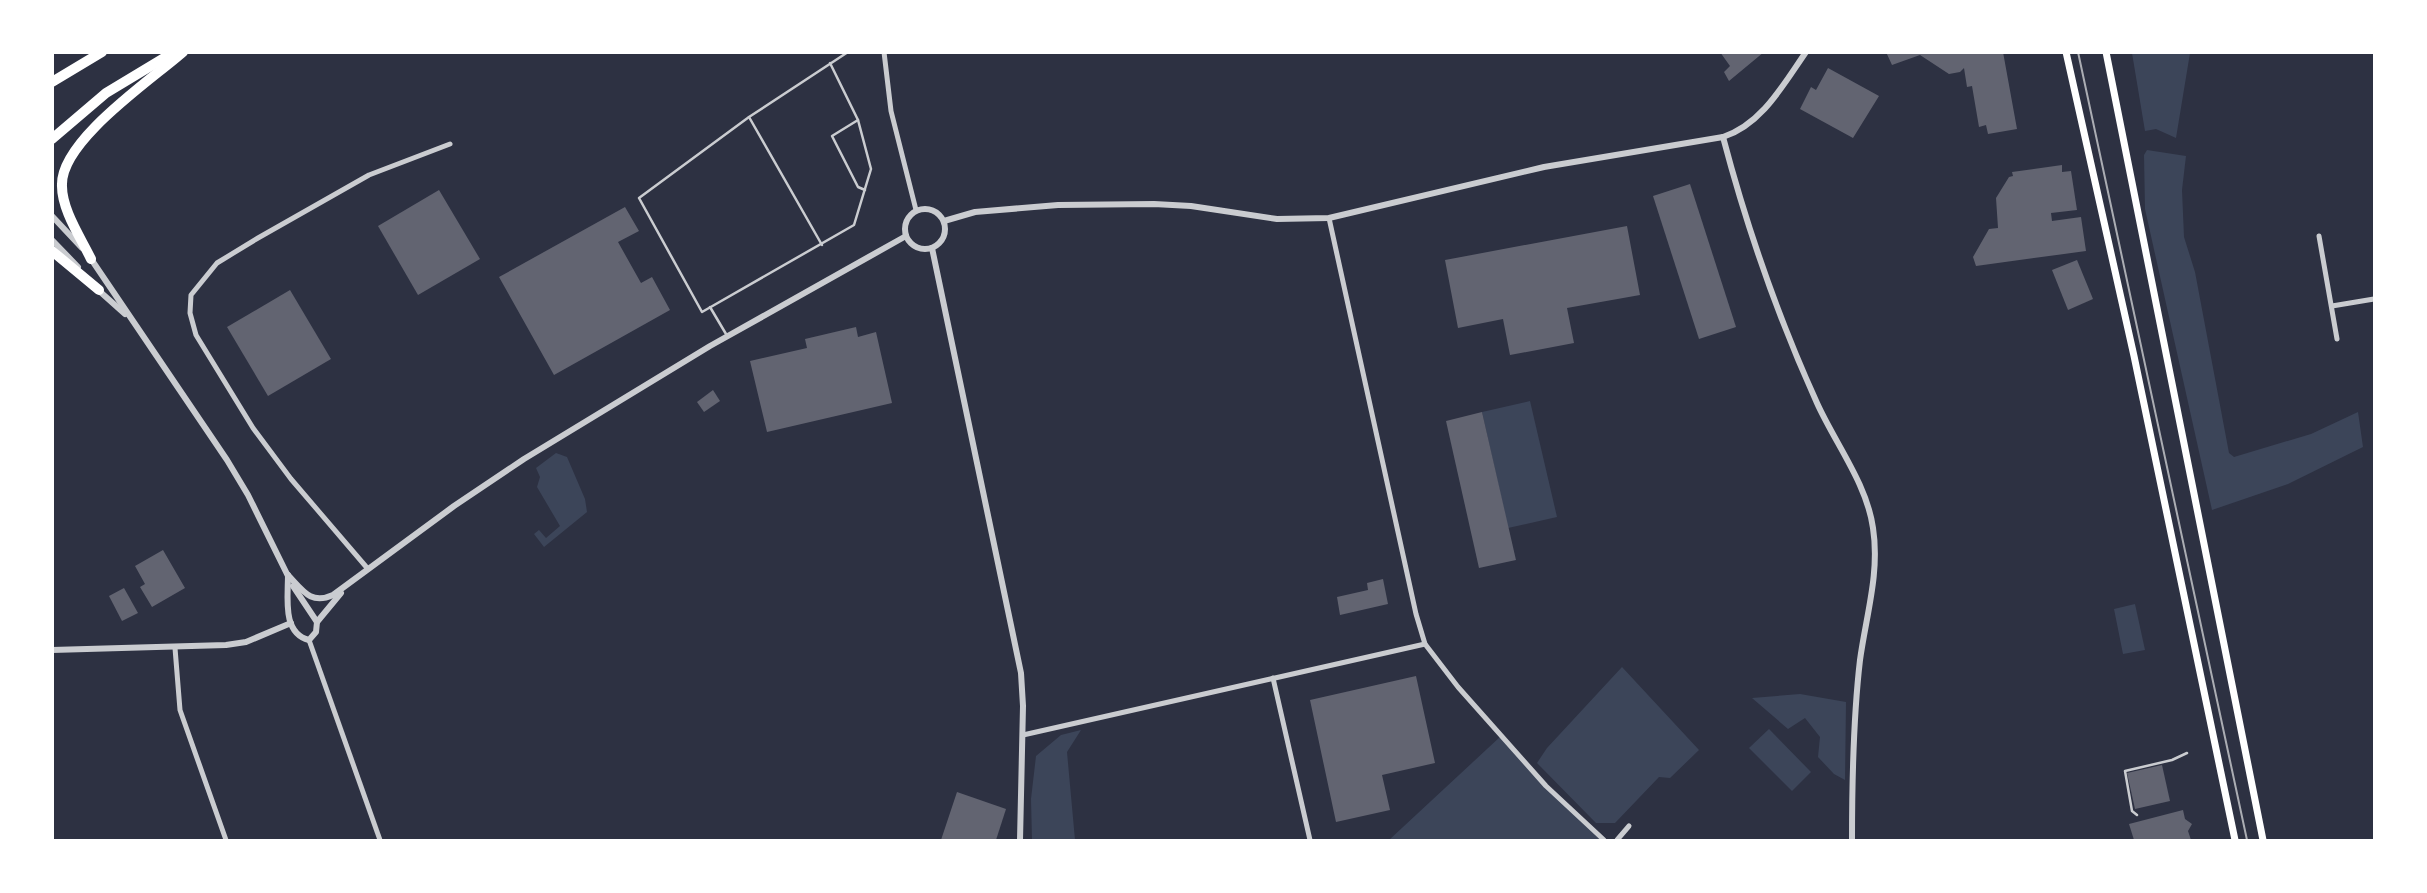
<svg xmlns="http://www.w3.org/2000/svg" width="2427" height="893" font-family="Lora,serif">
<rect width="100%" height="100%" fill="#2d3142"/>
<g fill="#3c4559">
<path d="M2132 53H2190L2176 138 2156 129 2145 131Z"/>
<path d="M2147 150 2186 156 2182 190 2184 237 2195 272 2229 453 2234 457 2311 434 2358 412 2363 447 2288 484 2212 510 2145 209 2144 155Z"/>
<path d="M1530 401 1557 517 1508 528 1482 412Z"/>
<path d="M556 453 567 457 585 499 587 512 544 547 534 534 539 530 546 538 560 526 537 487 540 477 536 468Z"/>
<path d="M2135 604 2145 650 2123 654 2114 609Z"/>
<path d="M1622 667 1699 750 1670 778 1659 777 1615 823H1596L1537 763 1547 748Z"/>
<path d="M1800 694 1846 702 1845 780 1834 774 1818 757 1820 737 1805 718 1788 729 1752 698Z"/>
<path d="M1769 729 1811 772 1792 791 1749 748Z"/>
<path d="M1081 730 1067 752 1075 840H1032L1031 799 1036 756 1061 735Z"/>
<path d="M1501 736 1546 786 1604 840H1389Z"/>
</g>
<g fill="#626471">
<path d="M1720 52H1764L1729 81 1724 72 1730 66Z"/>
<path d="M1886 52H2003L2017 129 1988 134 1986 125 1979 127 1972 86 1967 87 1964 68 1960 72 1949 74 1920 55 1892 65Z"/>
<path d="M1828 68 1879 96 1853 138 1800 109 1811 87 1816 90Z"/>
<path d="M2062 165V172L2071 171 2077 210 2051 213 2052 221 2081 217 2086 251 1976 266 1973 257 1989 229 1998 228 1996 198 2009 177 2013 176 2012 172Z"/>
<path d="M1690 184 1736 327 1699 339 1653 196Z"/>
<path d="M439 190 480 259 418 295 378 226Z"/>
<path d="M625 207 639 231 618 242 641 283 652 277 670 310 554 375 499 277Z"/>
<path d="M1627 226 1640 295 1567 308 1574 343 1510 355 1503 319 1458 328 1445 260Z"/>
<path d="M2077 260 2093 299 2068 310 2052 270Z"/>
<path d="M290 290 331 359 268 396 227 327Z"/>
<path d="M856 327 858 337 876 332 892 403 767 432 750 361 807 348 805 339Z"/>
<path d="M713 390 720 401 704 412 697 402Z"/>
<path d="M1482 412 1516 560 1479 568 1446 421Z"/>
<path d="M163 550 185 588 152 607 140 587 145 584 135 566Z"/>
<path d="M1383 579 1388 604 1340 615 1337 597 1368 590 1367 583Z"/>
<path d="M124 588 138 613 122 621 109 596Z"/>
<path d="M1416 676 1435 763 1382 775 1390 810 1336 822 1310 700Z"/>
<path d="M2162 765 2170 801 2135 809 2127 773Z"/>
<path d="M957 792 1006 809 996 840H941Z"/>
<path d="M2183 810 2185 819 2192 824 2188 831 2191 840H2134L2129 824Z"/>
</g>
<g fill="none" stroke-linecap="round" stroke-linejoin="round">
<g stroke="#caccd0" stroke-width="2.5">
<path d="M830 63 858 120 871 169 854 225 702 312 639 198 749 117 848 52"/>
<path d="M749 117 822 245"/>
<path d="M858 120 832 136 858 187 865 190"/>
<path d="M710 307 726 334"/>
<path d="M2137 815 2132 811 2125 771 2172 760 2187 753"/>
</g>
<g stroke="#caccd0" stroke-width="5">
<path d="M884 52 891 111 916 210"/>
<path d="M1329 218 1416 614 1425 644 1458 687 1546 786 1604 840"/>
<path d="M2319 236 2337 339"/>
<path d="M2332 306 2374 299"/>
<path d="M368 569 291 479 253 428 196 335 190 313 191 295 217 263 258 238 369 175 450 144"/>
<path d="M309 640 380 840"/>
<path d="M175 648 180 710 226 840"/>
<path d="M1273 678 1310 840"/>
<path d="M1023 735 1425 644"/>
<path d="M1617 840 1629 826"/>
</g>
<g stroke="#caccd0" stroke-width="6">
<path d="M1723 137C1747 228 1778 317 1817 403 1835 443 1867 484 1873 528 1880 573 1866 616 1860 660 1853 720 1852 780 1852 840"/>
<circle cx="925" cy="229" r="20"/>
<path d="M52 216 82 248"/>
<path d="M944 221 975 212 1058 205 1154 204 1191 206 1277 219 1329 218 1544 167 1723 137C1762 124 1783 85 1806 52"/>
<path d="M52 240 78 267"/>
<path d="M932 248 1021 673 1023 706 1020 840"/>
<path d="M89 256 227 460 248 495 288 576"/>
<path d="M97 289 125 314"/>
<path d="M288 575C303 591 311 605 333 595L454 506 524 459 710 346 906 236"/>
<path d="M288 575C288 598 282 633 309 640L316 632 317 622 341 593"/>
<path d="M293 586 317 622"/>
<path d="M52 650 226 645 246 642 291 623"/>
</g>
<g stroke="#fff" stroke-width="7">
<path d="M2066 52 2134 356 2235 840"/>
<path d="M2106 52 2263 840"/>
</g>
<g stroke="#fff" stroke-width="10">
<path d="M52 82 102 52"/>
<path d="M52 139 106 93 174 52"/>
<path d="M52 251 99 290"/>
<path d="M91 259C81 238 61 209 62 184 62 140 151 80 183 52"/>
</g>
<path stroke="#abadb3" stroke-width="2" d="M2078 52 2247 840"/>
</g>
<rect width="2427" height="893" fill="none" stroke="#ffffff" stroke-width="108"/>
</svg>
